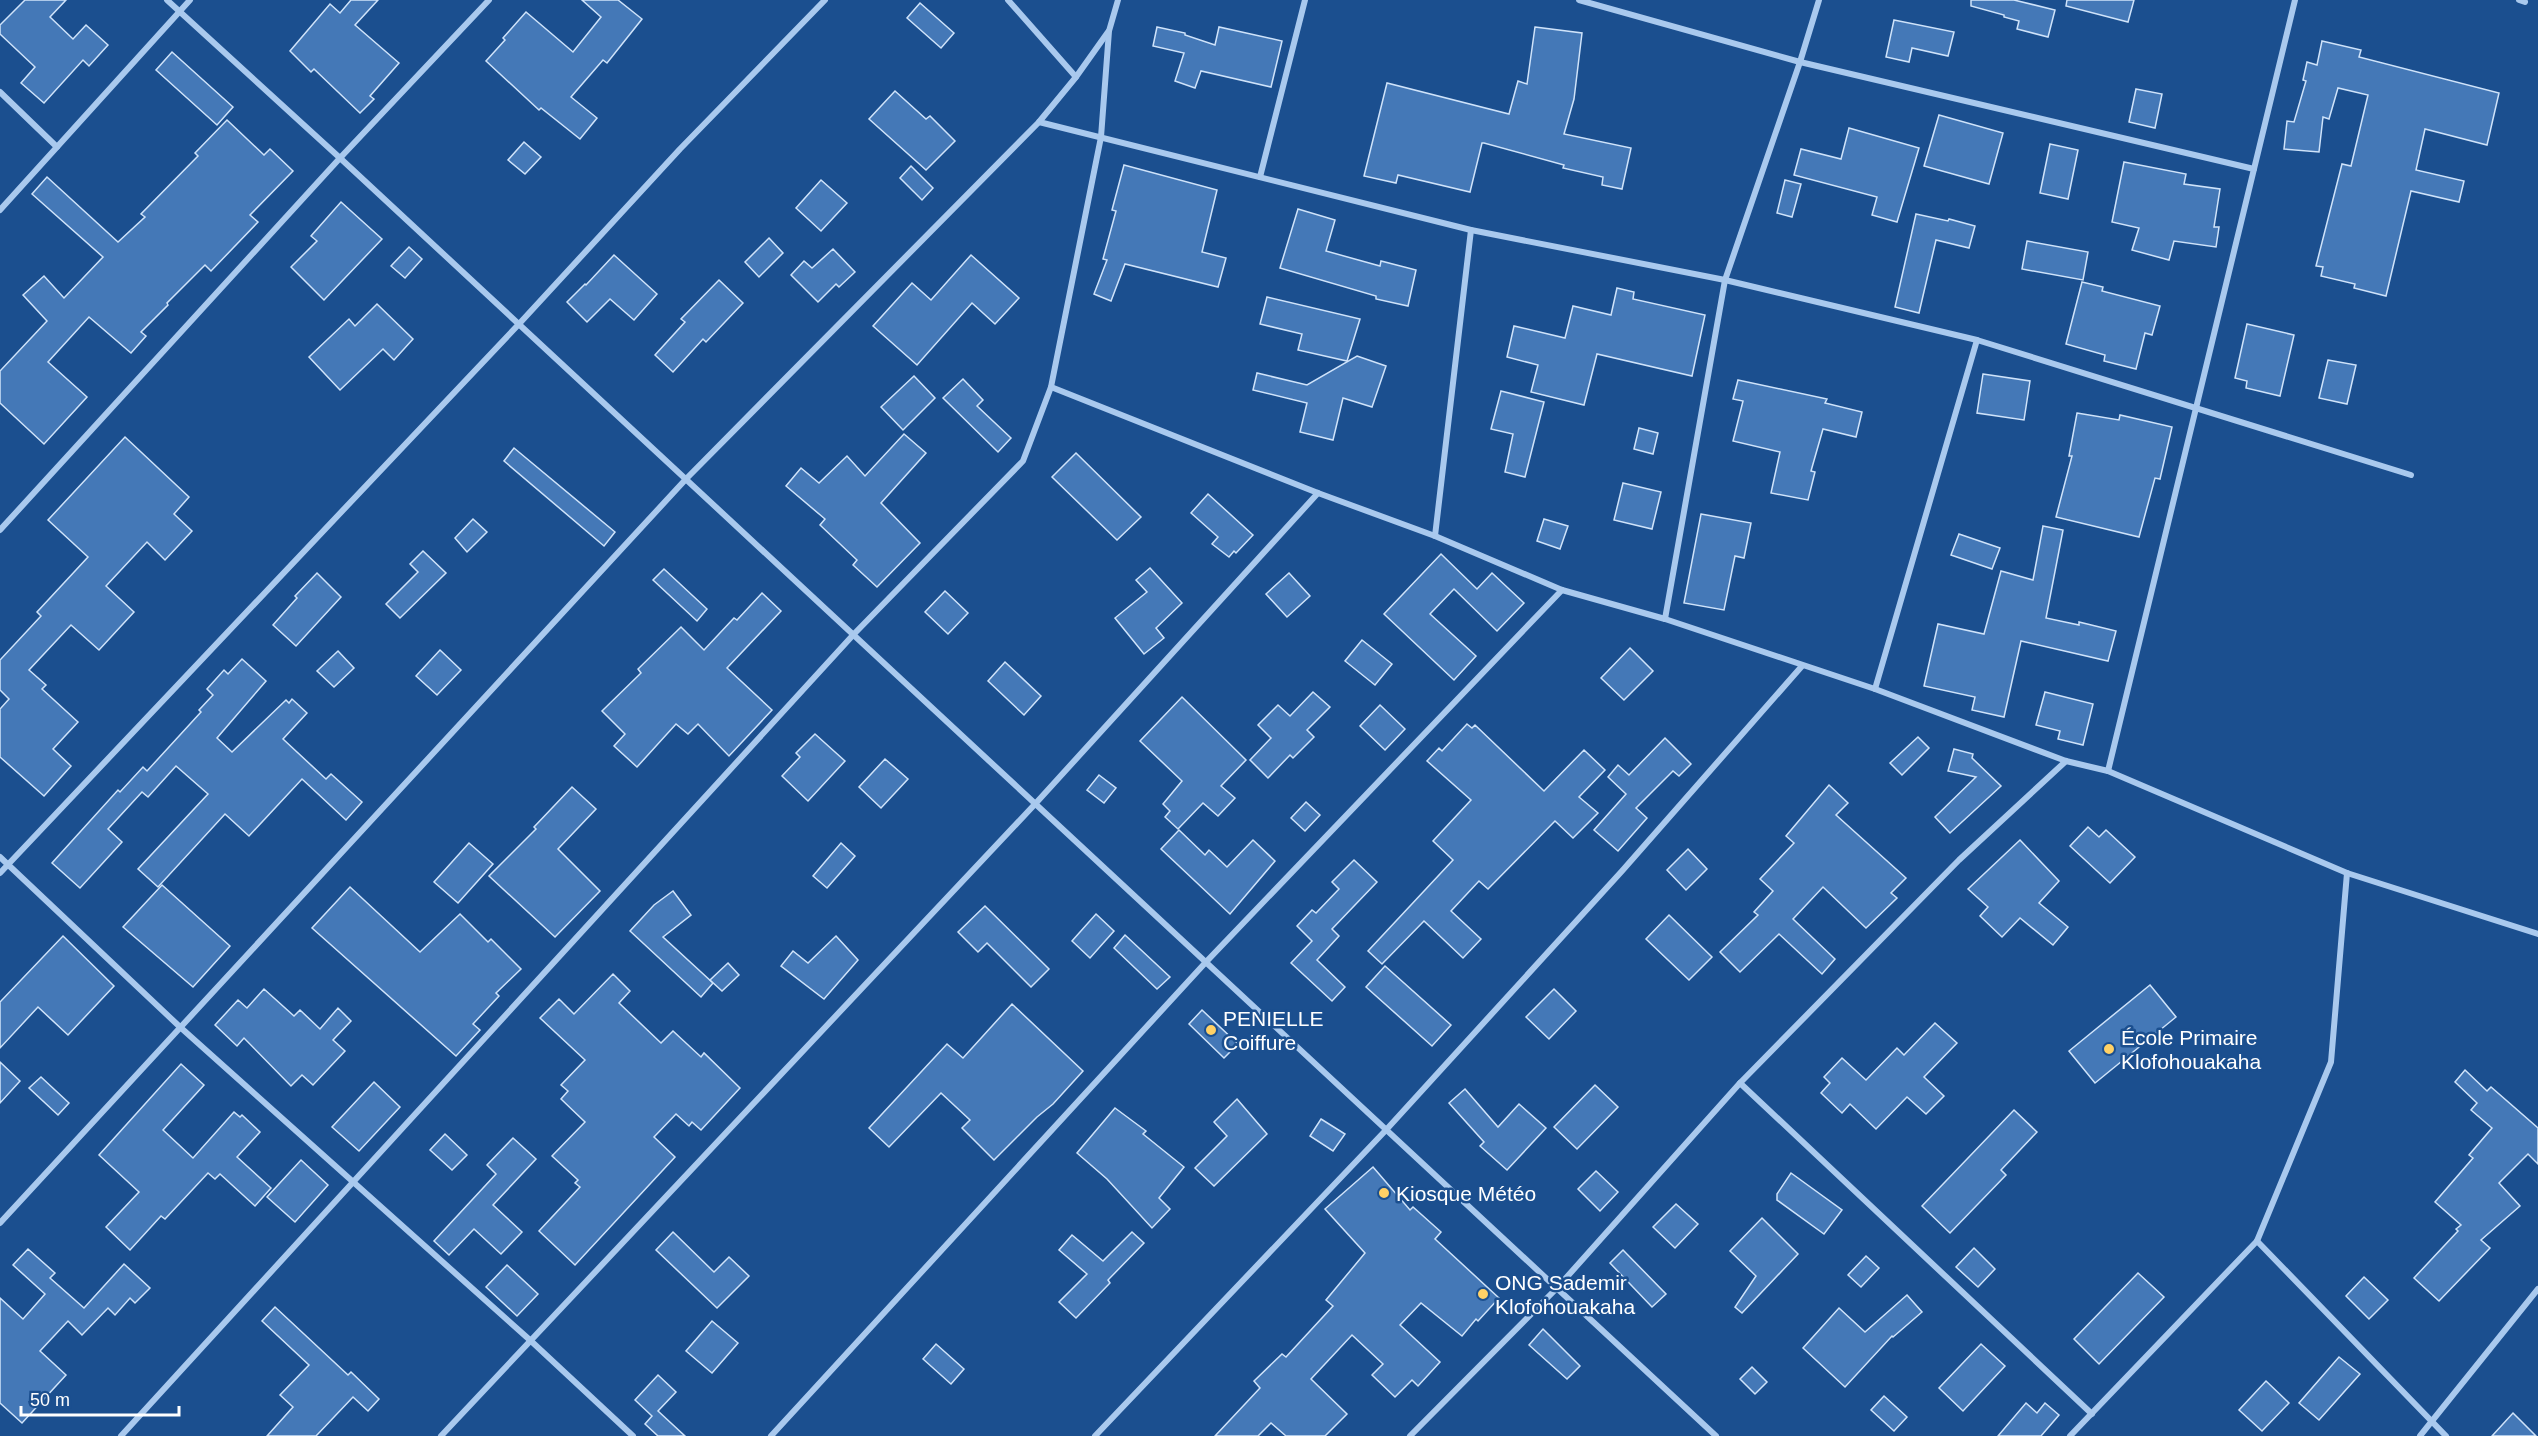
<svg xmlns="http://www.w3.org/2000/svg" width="2538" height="1436" font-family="Helvetica,sans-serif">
<rect width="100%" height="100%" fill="#1b4f8f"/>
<g fill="#4478b7" stroke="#cfe3fa" stroke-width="1.5">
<path d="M25 0H66L50 17 73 39 86 25 108 45 89 66 83 60 44 103 21 83 35 67 0 34V25Z"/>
<path d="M351 0H378L355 25 399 63 370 96 374 99 360 113 314 69 311 72 290 51 330 4 340 13Z"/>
<path d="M582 0H618L642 19 607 63 603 60 571 97 597 118 580 139 541 108 539 110 486 61 505 40 503 38 526 12 573 52 601 17Z"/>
<path d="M1971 0H2014L2055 10 2048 37 2017 29 2019 21 2004 17V15L1971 6Z"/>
<path d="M2067 0H2134L2128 22 2066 6Z"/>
<path d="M920 3 954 33 941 48 907 18Z"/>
<path d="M1894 20 1954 32 1948 56 1912 48 1909 62 1886 57Z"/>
<path d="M1157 27 1185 33V35L1215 45 1219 27 1282 41 1271 87 1201 71 1195 88 1175 81 1184 53 1153 46Z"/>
<path d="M1535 27 1582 33 1574 99 1564 134 1631 148 1622 189 1602 185 1603 177 1563 168 1564 165 1484 143H1482L1470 192 1398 175 1396 183 1364 176 1387 83 1509 114 1518 81 1527 84Z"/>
<path d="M2322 41 2361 50 2359 57 2499 93 2487 145 2425 129 2416 170 2464 181 2459 202 2411 191 2386 296 2354 288 2355 284 2321 276 2323 267 2316 266 2342 164 2351 166 2368 95 2338 88 2329 119 2323 117 2319 152 2284 149 2287 121 2294 122 2306 81 2303 80 2307 62 2317 65Z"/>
<path d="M172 52 233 107 217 125 156 70Z"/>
<path d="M2136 89 2162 94 2155 128 2129 122Z"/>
<path d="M895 91 926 119 930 116 955 141 926 170 869 119Z"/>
<path d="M1939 115 2003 133 1989 184 1924 166Z"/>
<path d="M227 120 264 155 270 149 293 171 250 215 258 222 211 271 205 265 167 303 168 305 141 332 146 336 131 353 89 317 48 362 87 397 44 444 0 403V371L47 321 23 295 44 276 64 298 103 257 32 194 47 177 118 242 145 217 141 214 198 156 195 153Z"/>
<path d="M1849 128 1919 148 1897 222 1872 215 1877 197 1794 175 1801 149 1841 159Z"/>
<path d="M524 142 541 157 525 174 508 160Z"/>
<path d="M2050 144 2078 150 2068 199 2040 193Z"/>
<path d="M2124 162 2186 174 2184 184 2220 189 2214 227H2219L2216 247 2174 241 2169 260 2132 250 2139 228 2112 222Z"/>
<path d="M1124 165 1217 190 1202 252 1226 258 1218 287 1125 264 1111 301 1094 294 1107 260 1103 259 1116 211 1112 210Z"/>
<path d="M911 166 933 188 922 200 900 178Z"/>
<path d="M821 180 847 203 821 231 796 208Z"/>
<path d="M1785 180 1801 184 1792 217 1777 213Z"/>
<path d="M341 202 382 239 324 300 291 267 317 241 311 236Z"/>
<path d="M1298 209 1335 220 1326 251 1380 266 1381 261 1416 270 1408 306 1376 299V296L1280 268Z"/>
<path d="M1916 214 1948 221 1949 219 1975 226 1969 248 1936 240 1919 313 1895 307Z"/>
<path d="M769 238 783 253 759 277 745 262Z"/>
<path d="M2027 241 2088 252 2083 280 2022 269Z"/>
<path d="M409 247 422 259 405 278 391 266Z"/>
<path d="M833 249 855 272 839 287 836 284 818 302 791 275 804 261 812 268Z"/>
<path d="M614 255 657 294 634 320 610 299 587 322 567 302 585 284 586 285Z"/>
<path d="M971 255 1019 298 995 324 972 303 917 365 873 326 912 283 931 300Z"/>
<path d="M719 280 743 303 706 342 703 339 673 372 655 355 685 322 681 319Z"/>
<path d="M2082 282 2103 287 2102 291 2160 306 2152 335 2145 333 2136 369 2104 361 2105 355 2066 344Z"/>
<path d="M1617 288 1634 292 1633 299 1705 315 1692 376 1597 354 1584 405 1531 392 1538 365 1507 357 1514 326 1565 338 1573 306 1611 315Z"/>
<path d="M1267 297 1360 319 1347 361 1298 350 1302 334 1260 324Z"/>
<path d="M377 304 413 339 394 360 383 349 340 390 309 357 349 319 355 326Z"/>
<path d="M2247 324 2294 335 2280 396 2246 388 2247 381 2235 378Z"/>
<path d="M1357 356 1386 366 1372 407 1343 398 1333 440 1300 432 1307 403 1253 390 1257 373 1307 385Z"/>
<path d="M2328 360 2356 365 2347 404 2319 398Z"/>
<path d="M1983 374 2030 381 2024 420 1977 413Z"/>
<path d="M914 376 935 398 903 430 881 407Z"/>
<path d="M963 379 983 400 977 406 1011 438 998 452 943 398Z"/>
<path d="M1738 380 1827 399 1825 403 1862 412 1856 437 1823 429 1811 471 1815 472 1808 500 1771 493 1780 452 1733 441 1743 401 1733 399Z"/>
<path d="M1501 391 1544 402 1525 477 1505 472 1513 434 1491 429Z"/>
<path d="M2077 413 2119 420 2120 415 2172 427 2160 479 2155 478 2139 537 2056 517 2072 456H2069Z"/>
<path d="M1639 428 1658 433 1653 454 1634 449Z"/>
<path d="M904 434 926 453 881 503 920 543 877 587 853 565 857 560 820 525 825 519 786 486 801 468 819 483 847 456 865 476Z"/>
<path d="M125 437 189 497 174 514 192 531 165 560 147 542 106 586 134 612 99 650 71 625 29 670 46 685 42 689 78 722 53 749 71 766 44 796 0 757V709L9 699 0 690V660L41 616 37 612 88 557 48 520Z"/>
<path d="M514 448 615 532 604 546 504 461Z"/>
<path d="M1076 453 1141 517 1117 540 1052 477Z"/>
<path d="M1623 483 1661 492 1652 529 1614 520Z"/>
<path d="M1208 494 1253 535 1236 553 1234 551 1229 557 1212 544 1218 537 1191 513Z"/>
<path d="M1701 514 1751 523 1744 558 1735 556 1724 610 1684 603Z"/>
<path d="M473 519 487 532 467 552 455 538Z"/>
<path d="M1544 519 1568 526 1560 549 1537 541Z"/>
<path d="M2043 526 2063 530 2046 618 2079 625V622L2116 631 2108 661 2021 641 2004 717 1972 710 1975 697 1924 686 1938 624 1984 634 2001 571 2033 580Z"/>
<path d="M1959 534 2000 548 1992 569 1951 555Z"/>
<path d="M423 551 446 573 400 618 386 604 418 572 410 564Z"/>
<path d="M1441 554 1477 589 1492 573 1524 603 1497 631 1454 589 1430 614 1476 656 1454 680 1384 614Z"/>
<path d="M1150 568 1182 603 1156 628 1164 638 1144 654 1115 618 1147 592 1136 580Z"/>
<path d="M664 569 707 609 697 621 653 580Z"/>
<path d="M317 573 341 597 296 646 273 625 297 598 295 596Z"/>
<path d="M1289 573 1310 596 1287 617 1266 594Z"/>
<path d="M945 591 968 613 948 634 925 612Z"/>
<path d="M762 593 781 611 727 668 772 710 729 756 698 724 688 734 676 724 637 767 614 746 625 734 602 711 641 673 638 669 681 627 704 650 734 618 737 620Z"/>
<path d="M1362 640 1392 664 1375 685 1345 661Z"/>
<path d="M1630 648 1653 671 1624 700 1601 678Z"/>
<path d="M440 650 461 670 437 695 416 676Z"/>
<path d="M338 651 354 668 334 687 317 671Z"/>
<path d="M242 659 266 681 217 738 232 752 286 700 289 703 292 699 307 713 283 739 326 779 331 774 362 802 346 820 302 779 249 836 225 814 158 887 138 869 208 794 176 766 148 797 142 792 108 829 122 842 80 888 52 863 118 790 120 792 143 767 147 771 201 712 199 710 213 695 207 689 224 670 228 674Z"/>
<path d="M1005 662 1041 696 1024 715 988 681Z"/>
<path d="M1313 692 1330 707 1307 730 1314 737 1293 758 1290 755 1268 778 1250 760 1271 738 1258 725 1278 705 1290 716Z"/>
<path d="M2045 692 2093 704 2083 745 2058 739 2060 731 2036 725Z"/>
<path d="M1182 697 1246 760 1221 786 1235 798 1218 816 1203 803 1178 829 1165 817 1170 811 1163 804 1182 781 1140 741Z"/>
<path d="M1380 705 1405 729 1385 750 1360 726Z"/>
<path d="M1467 724 1472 728 1475 725 1544 791 1584 750 1605 770 1579 797 1598 813 1573 838 1555 821 1488 889 1479 881 1451 911 1481 939 1463 958 1424 921 1382 964 1368 951 1453 860 1433 841 1471 800 1427 761 1439 748 1442 751Z"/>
<path d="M815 734 845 761 808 801 782 776 800 757 796 753Z"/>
<path d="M1918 737 1929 748 1902 775 1890 763Z"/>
<path d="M1665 738 1691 764 1679 776 1673 771 1636 808 1647 818 1618 851 1594 830 1626 794 1608 777 1618 765 1629 775Z"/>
<path d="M1954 749 1973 754 1972 758 2001 786 1950 833 1935 817 1976 777 1948 771Z"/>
<path d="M885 759 908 779 881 808 859 787Z"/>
<path d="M1099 775 1116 788 1104 803 1087 790Z"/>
<path d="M1829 785 1848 803 1836 815 1906 878 1891 893 1897 898 1866 928 1823 887 1793 919 1835 959 1822 974 1779 934 1740 972 1720 952 1758 915 1754 912 1773 891 1760 879 1794 843 1786 836Z"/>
<path d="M572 787 596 809 558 849 600 891 555 937 489 876 536 829 534 827Z"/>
<path d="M1306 802 1320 815 1305 831 1291 818Z"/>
<path d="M2088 827 2099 837 2106 830 2135 857 2110 883 2070 846Z"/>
<path d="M1179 830 1205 855 1209 850 1227 867 1253 840 1275 861 1230 914 1161 849Z"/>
<path d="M2020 840 2059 881 2039 903 2068 927 2053 945 2020 918 2002 937 1980 916 1988 907 1968 889Z"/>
<path d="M469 843 493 864 458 903 434 882Z"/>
<path d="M841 843 855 856 827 888 813 876Z"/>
<path d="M1688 849 1707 869 1686 890 1667 870Z"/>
<path d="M1354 860 1377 882 1332 929 1339 936 1317 960 1345 987 1332 1001 1291 963 1312 941 1297 926 1312 910 1316 913 1339 889 1332 882Z"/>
<path d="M162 885 230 946 193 987 123 927Z"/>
<path d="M350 887 420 952 460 914 488 942 491 939 521 969 496 993 499 996 473 1024 480 1030 456 1056 312 928Z"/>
<path d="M673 891 691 915 663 937 713 983 701 997 630 931 654 905Z"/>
<path d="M985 906 1049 969 1031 987 987 943 978 952 958 932Z"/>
<path d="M1096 914 1114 931 1090 958 1072 941Z"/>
<path d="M1669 915 1712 957 1689 980 1646 939Z"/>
<path d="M1125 935 1170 977 1157 989 1114 948Z"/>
<path d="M63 936 114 986 68 1035 38 1007 0 1048V1002Z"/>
<path d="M836 936 858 960 824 999 781 966 793 951 808 963Z"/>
<path d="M728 963 739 975 722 991 710 980Z"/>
<path d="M1385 966 1451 1025 1432 1046 1366 987Z"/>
<path d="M613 974 630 991 619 1003 661 1043 673 1031 701 1057 704 1053 740 1088 701 1130 692 1122 689 1126 676 1114 654 1137 675 1157 575 1265 539 1231 580 1187 575 1183 578 1180 552 1156 585 1122 561 1099 568 1091 561 1085 585 1060 540 1018 559 999 574 1014Z"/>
<path d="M2150 985 2176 1017 2095 1083 2069 1051Z"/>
<path d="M264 989 294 1016 300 1010 320 1029 338 1008 351 1021 333 1040 345 1051 313 1085 302 1075 291 1086 244 1038 237 1046 215 1025 238 1000 247 1008Z"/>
<path d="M1554 989 1576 1011 1549 1039 1526 1017Z"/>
<path d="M1012 1004 1083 1071 1053 1104 1037 1117 994 1160 962 1128 970 1120 941 1093 889 1147 869 1128 947 1044 963 1058Z"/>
<path d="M1202 1010 1238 1044 1224 1058 1189 1024Z"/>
<path d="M1935 1023 1957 1043 1924 1077 1944 1096 1926 1114 1907 1097 1876 1129 1850 1104 1842 1113 1821 1093 1830 1083 1824 1077 1842 1058 1866 1080 1897 1048 1904 1055Z"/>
<path d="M0 1062 20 1081 0 1103Z"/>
<path d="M181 1064 204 1085 163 1130 193 1158 234 1112 240 1117 242 1115 260 1132 237 1157 271 1188 255 1206 220 1174 215 1179 208 1173 165 1219 161 1216 130 1250 106 1227 139 1192 99 1155Z"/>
<path d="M2465 1070 2487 1091 2491 1087 2538 1128V1164L2528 1154 2499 1183 2520 1206 2481 1240 2490 1248 2439 1301 2414 1278 2458 1231 2456 1229 2461 1225 2435 1202 2473 1158 2469 1155 2492 1128 2471 1110 2477 1103 2455 1082Z"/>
<path d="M41 1077 69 1103 58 1115 29 1088Z"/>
<path d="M374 1082 400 1107 359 1151 332 1127Z"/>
<path d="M1595 1085 1618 1107 1577 1149 1554 1127Z"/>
<path d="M1465 1089 1498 1127 1519 1104 1546 1128 1507 1170 1480 1146 1484 1142 1449 1103Z"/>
<path d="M1237 1099 1267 1134 1214 1186 1195 1168 1227 1136 1214 1122Z"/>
<path d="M1115 1108 1146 1131 1143 1134 1184 1167 1159 1198 1170 1209 1152 1228 1107 1179 1077 1153Z"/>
<path d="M2014 1110 2037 1132 2001 1170 2006 1175 1950 1233 1922 1206Z"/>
<path d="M1321 1119 1345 1134 1333 1151 1310 1136Z"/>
<path d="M445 1134 467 1155 452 1170 430 1150Z"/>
<path d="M513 1138 536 1159 493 1205 522 1232 501 1254 474 1229 449 1255 434 1241 496 1174 487 1165Z"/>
<path d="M301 1160 328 1185 295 1222 267 1197Z"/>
<path d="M1373 1167 1410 1210 1413 1207 1441 1232 1435 1239 1499 1298 1478 1321 1476 1319 1462 1336 1421 1303 1400 1325 1440 1362 1418 1386 1412 1380 1395 1397 1372 1375 1383 1364 1352 1335 1311 1379 1347 1414 1325 1436H1286L1271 1423 1258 1436H1215L1260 1388 1254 1381 1282 1354 1286 1357 1333 1306 1326 1300 1365 1253 1325 1209Z"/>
<path d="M1596 1171 1618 1192 1600 1211 1578 1189Z"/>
<path d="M1791 1173 1842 1210 1824 1234 1777 1200V1194Z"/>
<path d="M1676 1204 1698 1224 1675 1248 1653 1227Z"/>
<path d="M1762 1218 1798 1254 1742 1313 1735 1307 1756 1276 1730 1251Z"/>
<path d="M673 1232 714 1272 729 1257 749 1276 717 1308 656 1250Z"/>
<path d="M1132 1232 1144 1243 1108 1280 1110 1283 1076 1318 1059 1302 1087 1274 1059 1250 1072 1235 1103 1261Z"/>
<path d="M1974 1248 1995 1269 1978 1287 1956 1267Z"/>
<path d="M28 1249 55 1273 50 1278 84 1308 124 1264 150 1288 135 1303 130 1298 115 1315 108 1308 82 1335 68 1321 40 1351 66 1375 22 1423 0 1403V1298L23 1319 45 1294 13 1265Z"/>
<path d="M1623 1250 1666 1294 1652 1307 1610 1263Z"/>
<path d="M1866 1256 1879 1268 1861 1287 1848 1275Z"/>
<path d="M507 1265 538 1294 517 1316 486 1287Z"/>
<path d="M2138 1273 2164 1297 2099 1364 2074 1339Z"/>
<path d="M2364 1277 2388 1300 2369 1319 2346 1296Z"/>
<path d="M1907 1295 1922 1312 1893 1337 1892 1336 1845 1387 1803 1348 1839 1308 1865 1332Z"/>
<path d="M275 1307 348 1375 351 1372 379 1399 368 1411 353 1397 316 1436H267L293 1407 280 1395 309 1365 262 1321Z"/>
<path d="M712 1321 738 1343 712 1373 686 1351Z"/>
<path d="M1543 1329 1580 1366 1567 1379 1529 1345Z"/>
<path d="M936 1344 964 1369 951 1384 923 1359Z"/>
<path d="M1981 1344 2005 1366 1963 1411 1939 1388Z"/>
<path d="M2339 1357 2360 1374 2319 1420 2299 1403Z"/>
<path d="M1752 1367 1767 1382 1755 1394 1740 1379Z"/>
<path d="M658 1375 676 1392 658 1411 685 1436H658L645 1424 652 1416 635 1400Z"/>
<path d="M2266 1381 2289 1403 2262 1431 2239 1410Z"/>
<path d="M1884 1396 1907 1417 1894 1431 1871 1410Z"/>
<path d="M2026 1403 2037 1413 2045 1403 2059 1415 2041 1436H1998Z"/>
<path d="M2513 1413 2536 1436H2492Z"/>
</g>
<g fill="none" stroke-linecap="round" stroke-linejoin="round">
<g stroke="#a9c9ee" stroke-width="6">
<path d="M167 0 340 158 1716 1436"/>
<path d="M1008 0 1076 77"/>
<path d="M1579 0 1800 62 2254 169"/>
<path d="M2519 0 2525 2"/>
<path d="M0 92 57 147"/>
<path d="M1039 122 1471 230 1725 280 1977 340 2411 475"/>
<path d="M1260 177 1305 0"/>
<path d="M0 210 190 0"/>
<path d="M1051 387 1318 493 1435 536 1562 590 1665 619 1875 689 2066 761 2108 771 2347 873 2538 934"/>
<path d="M0 530 340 158 489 0"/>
<path d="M1435 536 1471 230"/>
<path d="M1665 619 1725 280 1800 62 1819 0"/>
<path d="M1875 689 1977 340"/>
<path d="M2108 771 2295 0"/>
<path d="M0 857 180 1027 531 1341 633 1436"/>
<path d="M0 873 519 324 680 149 825 0"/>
<path d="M1740 1083 2092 1414"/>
<path d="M0 1223 686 479 1039 122 1076 77 1108 32"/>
<path d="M2257 1241 2446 1436"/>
<path d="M121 1436 854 634 1023 461 1051 387 1101 137 1109 31 1118 0"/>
<path d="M441 1436 1036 803 1318 493"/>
<path d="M771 1436 1206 962 1562 590"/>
<path d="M1095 1436 1386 1130 1622 871 1802 666"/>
<path d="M1410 1436 1557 1288 1740 1083 1959 860 2066 761"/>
<path d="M2070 1436 2257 1241 2331 1062 2347 873"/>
<path d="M2420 1436 2538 1289"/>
</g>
</g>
<g fill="#ffd166" stroke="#1b4f8f" stroke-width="2">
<circle cx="1211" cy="1030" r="6"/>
<circle cx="2109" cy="1049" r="6"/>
<circle cx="1384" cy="1193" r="6"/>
<circle cx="1483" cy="1294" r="6"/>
</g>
<g text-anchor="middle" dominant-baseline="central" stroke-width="5" stroke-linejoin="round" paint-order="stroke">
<g font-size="21" fill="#fff" stroke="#1b4f8f" text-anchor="start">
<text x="1223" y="1018">PENIELLE<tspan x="1223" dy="24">Coiffure</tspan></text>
<text x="2121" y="1037">École Primaire<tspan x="2121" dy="24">Klofohouakaha</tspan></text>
<text x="1396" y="1193">Kiosque Météo</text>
<text x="1495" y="1282">ONG Sademir<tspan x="1495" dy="24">Klofohouakaha</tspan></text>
</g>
</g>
<path d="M21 1406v9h158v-9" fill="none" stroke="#ffffff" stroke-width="3"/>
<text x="30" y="1406" font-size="18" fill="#ffffff" stroke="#1b4f8f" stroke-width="4.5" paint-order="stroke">50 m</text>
</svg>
